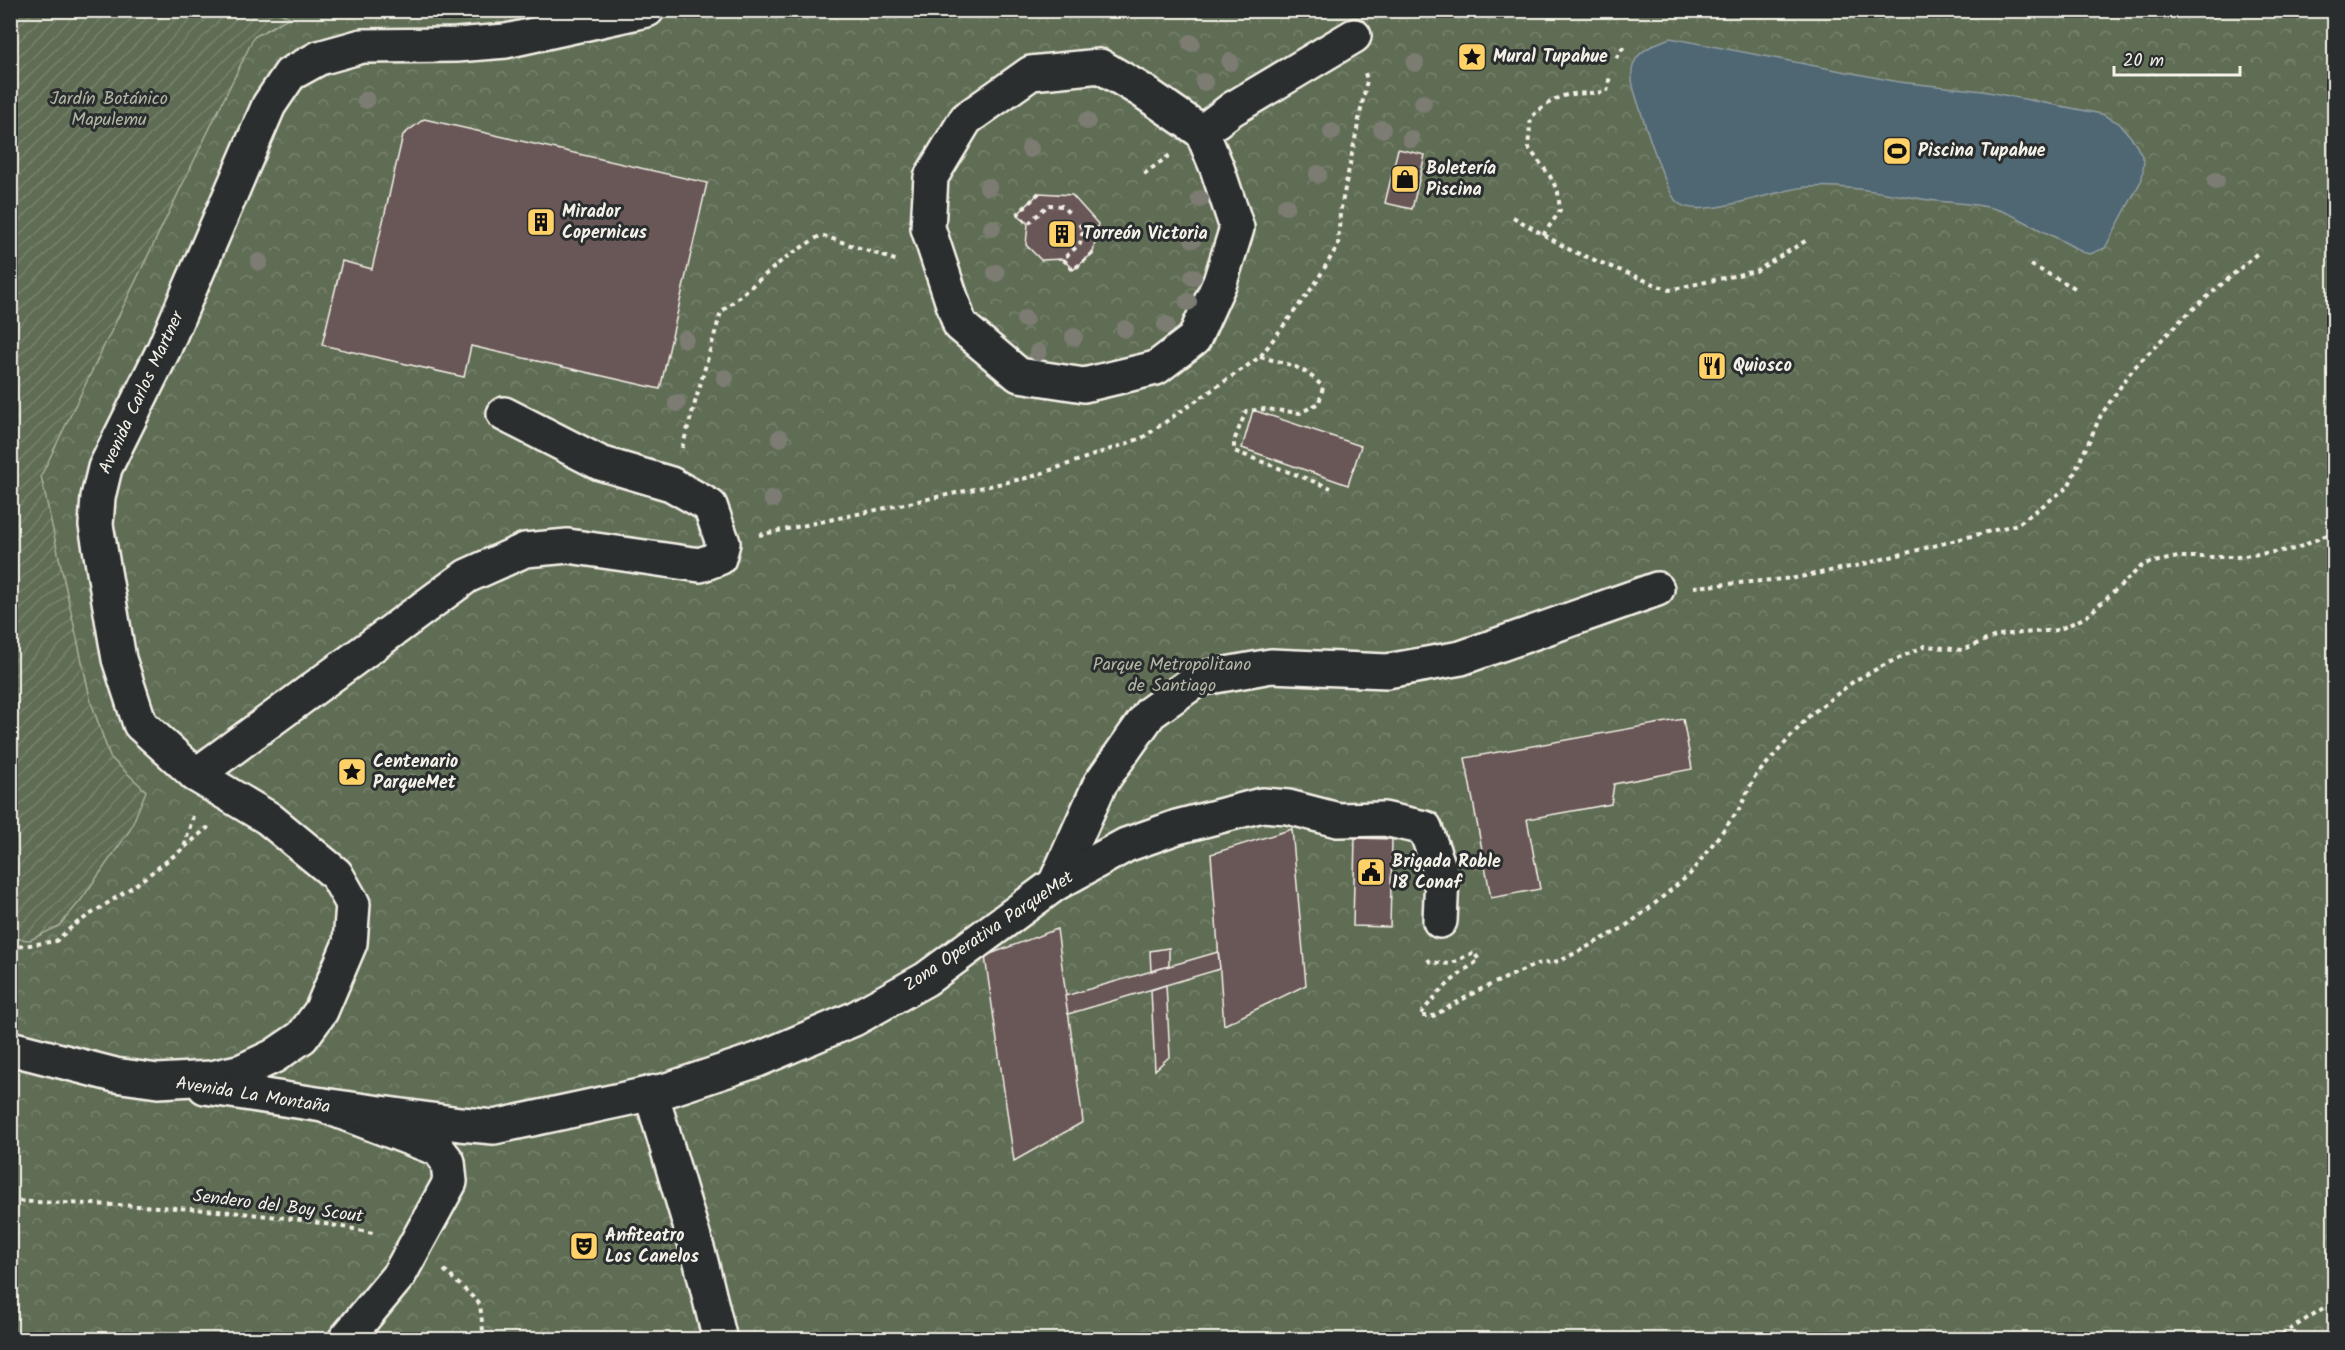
<svg xmlns="http://www.w3.org/2000/svg" width="2345" height="1350" font-family="Kalam,sans-serif">
<defs>
<pattern id="forest-crowns" width="20" height="18" patternUnits="userSpaceOnUse" patternTransform="scale(1.5)"><rect width="20" height="18" fill="#616d54"/><path d="M2 6a3 3 0 1 1 6 0M12 15a3 3 0 1 1 6 0" fill="none" stroke="#78826d"/></pattern>
<pattern id="garden-furrows" width="10" height="10" patternUnits="userSpaceOnUse" patternTransform="scale(1.5)"><rect width="10" height="10" fill="#616d54"/><path d="M-1 1l2-2M0 10L10 0M9 11l2-2" fill="none" stroke="#78826d"/></pattern>
</defs>
<rect width="100%" height="100%" fill="#373536"/>
<filter id="ink" filterUnits="userSpaceOnUse"><feTurbulence type="fractalNoise" baseFrequency=".0167" numOctaves="2"/><feDisplacementMap in="SourceGraphic" scale="12" xChannelSelector="R" yChannelSelector="G"/><feConvolveMatrix kernelMatrix="1 2 1 2 8 2 1 2 1" color-interpolation-filters="sRGB"/></filter>
<g filter="url(#ink)">
<path fill="url(#forest-crowns)" stroke="#aaaf9e" stroke-width="1.5" d="M10 11H2334V1339H11Z"/>
<path fill="url(#garden-furrows)" stroke="#aaaf9e" stroke-width="1.5" d="M11 10H271L290 17 254 37 41 476 91 702 110 757 146 791 130 830 81 900 59 926 30 940 10 938Z"/>
<path fill="#4f6673" stroke="#919ea2" stroke-width="1.5" d="M1670 38 1899 82 1983 91 2102 114 2119 123 2134 141 2144 160 2142 179 2105 248 2090 254 2082 252C2066 242 2050 235 2033 226 2020 219 2007 211 1992 208 1972 203 1950 203 1929 200 1889 194 1847 184 1807 187 1775 189 1703 221 1678 203 1666 194 1640 109 1634 90 1625 58 1643 48 1670 38Z"/>
<g fill="#695656" stroke="#f4f1e8" stroke-width="1.5">
<path d="M424 119 707 183 660 389 471 346 464 377 322 345 342 261 372 269 403 135Z"/>
<path d="M1398 149 1425 155 1412 209 1385 203Z"/>
<path d="M1039 193 1072 195 1098 224 1093 253 1073 270 1063 259 1041 260 1026 245 1028 224 1018 214Z"/>
<path d="M1253 410 1361 446 1348 485 1242 448Z"/>
<path d="M1683 719 1692 769 1614 784 1611 804 1527 819 1540 889 1491 898 1465 758Z"/>
<path d="M1292 829 1306 985 1224 1025 1211 854Z"/>
<path d="M1355 838 1392 839 1390 927 1353 926Z"/>
<path d="M1057 929 1083 1122 1014 1161 985 956Z"/>
<path d="M1169 948V966L1151 971 1150 951Z"/>
<path d="M1218 952 1220 969 1068 1014 1065 996Z"/>
<path d="M1166 985 1170 1056 1155 1070 1151 990Z"/>
</g>
<g fill="none" stroke-linecap="round" stroke-linejoin="round">
<g stroke="#f4f1e8" stroke-width="38">
<g id="minor">
<path d="M1202 132 1217 168 1237 228 1220 282 1194 339 1156 368 1084 385 1019 375 960 325 928 228 931 177 966 119 1031 73 1100 66 1141 90 1202 132 1232 109 1354 36"/>
<path d="M196 775 467 576 525 550 568 546 700 565 719 558 723 543 710 506 671 484 600 463 504 414"/>
<path d="M1055 884 1100 784 1150 713 1198 679 1271 666 1387 671 1461 658 1657 589"/>
<path d="M10 1048 115 1075 158 1081 211 1078 242 1071 274 1056 302 1037 321 1011 350 943 353 904 336 874 268 818 196 775 140 724 119 659 96 525 98 497 105 468 164 349 269 105 290 74 319 58 362 46 456 45 506 41 647 10"/>
<path d="M205 1087 323 1105 438 1149 448 1162 450 1182 399 1275 345 1340"/>
<path d="M651 1093 701 1262 720 1340"/>
<path d="M323 1105 460 1124 494 1127 667 1090 757 1060 854 1019 926 979 1055 884 1126 845 1177 827 1262 805 1288 807 1338 820 1384 819 1425 828 1442 876 1440 921"/>
</g>
</g>
<g stroke="#f4f1e8" stroke-width="4" stroke-dasharray="4.5 4.5" stroke-linecap="butt">
<path d="M1616 58 1624 46"/>
<path d="M1144 174 1170 155"/>
<path d="M1039 193 1018 214 1028 224 1048 205 1062 206 1069 213"/>
<path d="M1513 217 1572 251 1669 290 1756 271 1807 240"/>
<path d="M1079 224 1083 230 1080 244 1063 259 1073 270 1093 253"/>
<path d="M1543 235 1560 211 1558 192 1550 176 1528 147 1531 117C1563 89 1568 95 1607 92L1610 75"/>
<path d="M2031 265 2075 288"/>
<path d="M1260 357C1288 364 1302 365 1323 387L1319 403 1300 413 1265 409 1246 411 1234 441V451L1331 488"/>
<path d="M682 448 721 312 785 258 821 235 898 261"/>
<path d="M759 535 1031 477 1142 438 1260 357 1315 284 1338 245 1340 213 1367 80 1365 73"/>
<path d="M1694 587 1795 578 1860 565 2018 524 2068 487 2101 415 2132 370 2183 318 2260 251"/>
<path d="M185 847 207 828 209 829"/>
<path d="M10 948 56 941 74 925 134 886 184 848 193 816"/>
<path d="M1428 959 1430 962 1450 964 1474 952 1479 960C1456 976 1435 993 1420 1016H1433L1479 990 1537 964 1560 961 1623 928 1647 910 1690 874 1740 808 1754 778 1810 715 1854 681 1886 664 1925 646 1962 650 1998 635 2058 630 2086 617 2144 564 2178 557H2237L2295 549 2334 532"/>
<path d="M10 1201C133 1206 257 1207 377 1234"/>
<path d="M444 1270 480 1304 484 1340"/>
<path d="M2274 1340 2334 1301"/>
</g>
<use href="#minor" stroke="#2a2d2e" stroke-width="33"/>
</g>
<g fill="#7b7c73">
<circle cx="1191" cy="43" r="9"/>
<circle cx="1230" cy="62" r="9"/>
<circle cx="1415" cy="63" r="9"/>
<circle cx="1204" cy="82" r="9"/>
<circle cx="366" cy="100" r="9"/>
<circle cx="1423" cy="103" r="9"/>
<circle cx="1087" cy="121" r="9"/>
<circle cx="1382" cy="129" r="9"/>
<circle cx="1332" cy="132" r="9"/>
<circle cx="1411" cy="139" r="9"/>
<circle cx="1030" cy="149" r="9"/>
<circle cx="1318" cy="174" r="9"/>
<circle cx="2216" cy="181" r="9"/>
<circle cx="988" cy="187" r="9"/>
<circle cx="1200" cy="199" r="9"/>
<circle cx="1286" cy="206" r="9"/>
<circle cx="992" cy="228" r="9"/>
<circle cx="1193" cy="239" r="9"/>
<circle cx="259" cy="262" r="9"/>
<circle cx="996" cy="273" r="9"/>
<circle cx="1193" cy="277" r="9"/>
<circle cx="1188" cy="302" r="9"/>
<circle cx="1025" cy="319" r="9"/>
<circle cx="1166" cy="325" r="9"/>
<circle cx="1125" cy="329" r="9"/>
<circle cx="1074" cy="337" r="9"/>
<circle cx="685" cy="339" r="9"/>
<circle cx="1038" cy="352" r="9"/>
<circle cx="725" cy="378" r="9"/>
<circle cx="677" cy="403" r="9"/>
<circle cx="780" cy="438" r="9"/>
<circle cx="772" cy="499" r="9"/>
</g>
</g>
<defs>
<g id="sight-square" transform="scale(1.5)"><rect x="-9" y="-9" width="18" height="18" rx="4" fill="#ffd166" stroke="#2a2d2e"/><path d="M0-6L1.8-2.2L6-1.7L2.9 1.2L3.7 5.4L0 3.3L-3.7 5.4L-2.9 1.2L-6-1.7L-1.8-2.2Z" fill="#111"/></g>
<g id="stadium-square" transform="scale(1.5)"><rect x="-9" y="-9" width="18" height="18" rx="4" fill="#ffd166" stroke="#2a2d2e"/><path d="M0-5a6.5 5 0 1 0 0 10a6.5 5 0 1 0 0-10ZM-3.5-1.8h7v3.6h-7Z" fill="#111"/></g>
<g id="shop-square" transform="scale(1.5)"><rect x="-9" y="-9" width="18" height="18" rx="4" fill="#ffd166" stroke="#2a2d2e"/><path d="M-5-2.5h2.3a2.7 3.5 0 0 1 5.4 0H5L5.5 6h-11ZM-1.5-2.5h3a1.5 2.3 0 0 0-3 0Z" fill="#111"/></g>
<g id="building-square" transform="scale(1.5)"><rect x="-9" y="-9" width="18" height="18" rx="4" fill="#ffd166" stroke="#2a2d2e"/><path d="M-4-6H4V6H1V3H-1V6H-4ZM-2.5-4.3h1.7v1.8h-1.7ZM.8-4.3h1.7v1.8H.8ZM-2.5-1h1.7V.8h-1.7ZM.8-1h1.7V.8H.8Z" fill="#111"/></g>
<g id="restaurant-square" transform="scale(1.5)"><rect x="-9" y="-9" width="18" height="18" rx="4" fill="#ffd166" stroke="#2a2d2e"/><path d="M-5-6h1v4h1v-4h1v4h1v-4h1v5L-1.5 .5V6h-2V.5L-5-1ZM5-6V6H3V1.5H1.5Q1.5-4 5-6Z" fill="#111"/></g>
<g id="civic-square" transform="scale(1.5)"><rect x="-9" y="-9" width="18" height="18" rx="4" fill="#ffd166" stroke="#2a2d2e"/><path d="M-.6-6.5H3V-4.5H.6V-3L4-1V1h2V6H-6V1h2V-1L-.6-3ZM-1.2 2.5V6h2.4V2.5Z" fill="#111"/></g>
<g id="theatre-square" transform="scale(1.5)"><rect x="-9" y="-9" width="18" height="18" rx="4" fill="#ffd166" stroke="#2a2d2e"/><path d="M-5-5.5Q0-4 5-5.5V0Q5 5 0 6Q-5 5-5 0ZM-3.3-2.5H-1v1.5H-3.3ZM1-2.5H3.3v1.5H1ZM-2.8 1Q0 5.5 2.8 1Z" fill="#111"/></g>
</defs>
<g fill-rule="evenodd">
<use href="#sight-square" x="1472" y="57"/>
<use href="#stadium-square" x="1897" y="151"/>
<use href="#shop-square" x="1405" y="179"/>
<use href="#building-square" x="541" y="222"/>
<use href="#building-square" x="1062" y="234"/>
<use href="#restaurant-square" x="1712" y="366"/>
<use href="#sight-square" x="352" y="772"/>
<use href="#civic-square" x="1371" y="872"/>
<use href="#theatre-square" x="584" y="1246"/>
</g>
<g text-anchor="middle" dominant-baseline="central" stroke-width="6" stroke-linejoin="round" paint-order="stroke">
<g font-size="18" font-weight="bold" fill="#f4f1e8" stroke="#2a2d2e" text-anchor="start">
<text x="1493" y="57">Mural Tupahue</text>
<text x="1918" y="151">Piscina Tupahue</text>
<text x="1426" y="169">Boletería<tspan x="1426" dy="21">Piscina</tspan></text>
<text x="562" y="212">Mirador<tspan x="562" dy="21">Copernicus</tspan></text>
<text x="1083" y="234">Torreón Victoria</text>
<text x="1733" y="366">Quiosco</text>
<text x="373" y="762">Centenario<tspan x="373" dy="21">ParqueMet</tspan></text>
<text x="1392" y="862">Brigada Roble<tspan x="1392" dy="21">18 Conaf</tspan></text>
<text x="605" y="1236">Anfiteatro<tspan x="605" dy="21">Los Canelos</tspan></text>
</g>
<g font-size="18" fill="#b2b6a5" stroke="#2a2d2e">
<text x="109" y="99">Jardín Botánico<tspan x="109" dy="21">Mapulemu</tspan></text>
<text x="1172" y="665">Parque Metropolitano<tspan x="1172" dy="21">de Santiago</tspan></text>
</g>
<g font-size="18" fill="#f4f1e8" stroke="#2a2d2e">
<text transform="translate(142 393) rotate(-65)">Avenida Carlos Martner</text>
<text transform="translate(989 932) rotate(-34)">Zona Operativa ParqueMet</text>
<text transform="translate(253 1096) rotate(9)">Avenida La Montaña</text>
<text transform="translate(278 1207) rotate(7)">Sendero del Boy Scout</text>
</g>
</g>
<rect width="2345" height="1350" fill="none" stroke="#2a2d2e" stroke-width="36"/>
<rect x="18" y="18" width="2309" height="1314" fill="none" stroke="#f4f1e8" stroke-width="2" filter="url(#ink)"/>
<path d="M2114 66v9h126v-9" fill="none" stroke="#f4f1e8" stroke-width="3"/>
<text x="2123" y="66" font-size="18" fill="#f4f1e8" stroke="#2a2d2e" stroke-width="4.5" paint-order="stroke">20 m</text>
</svg>
